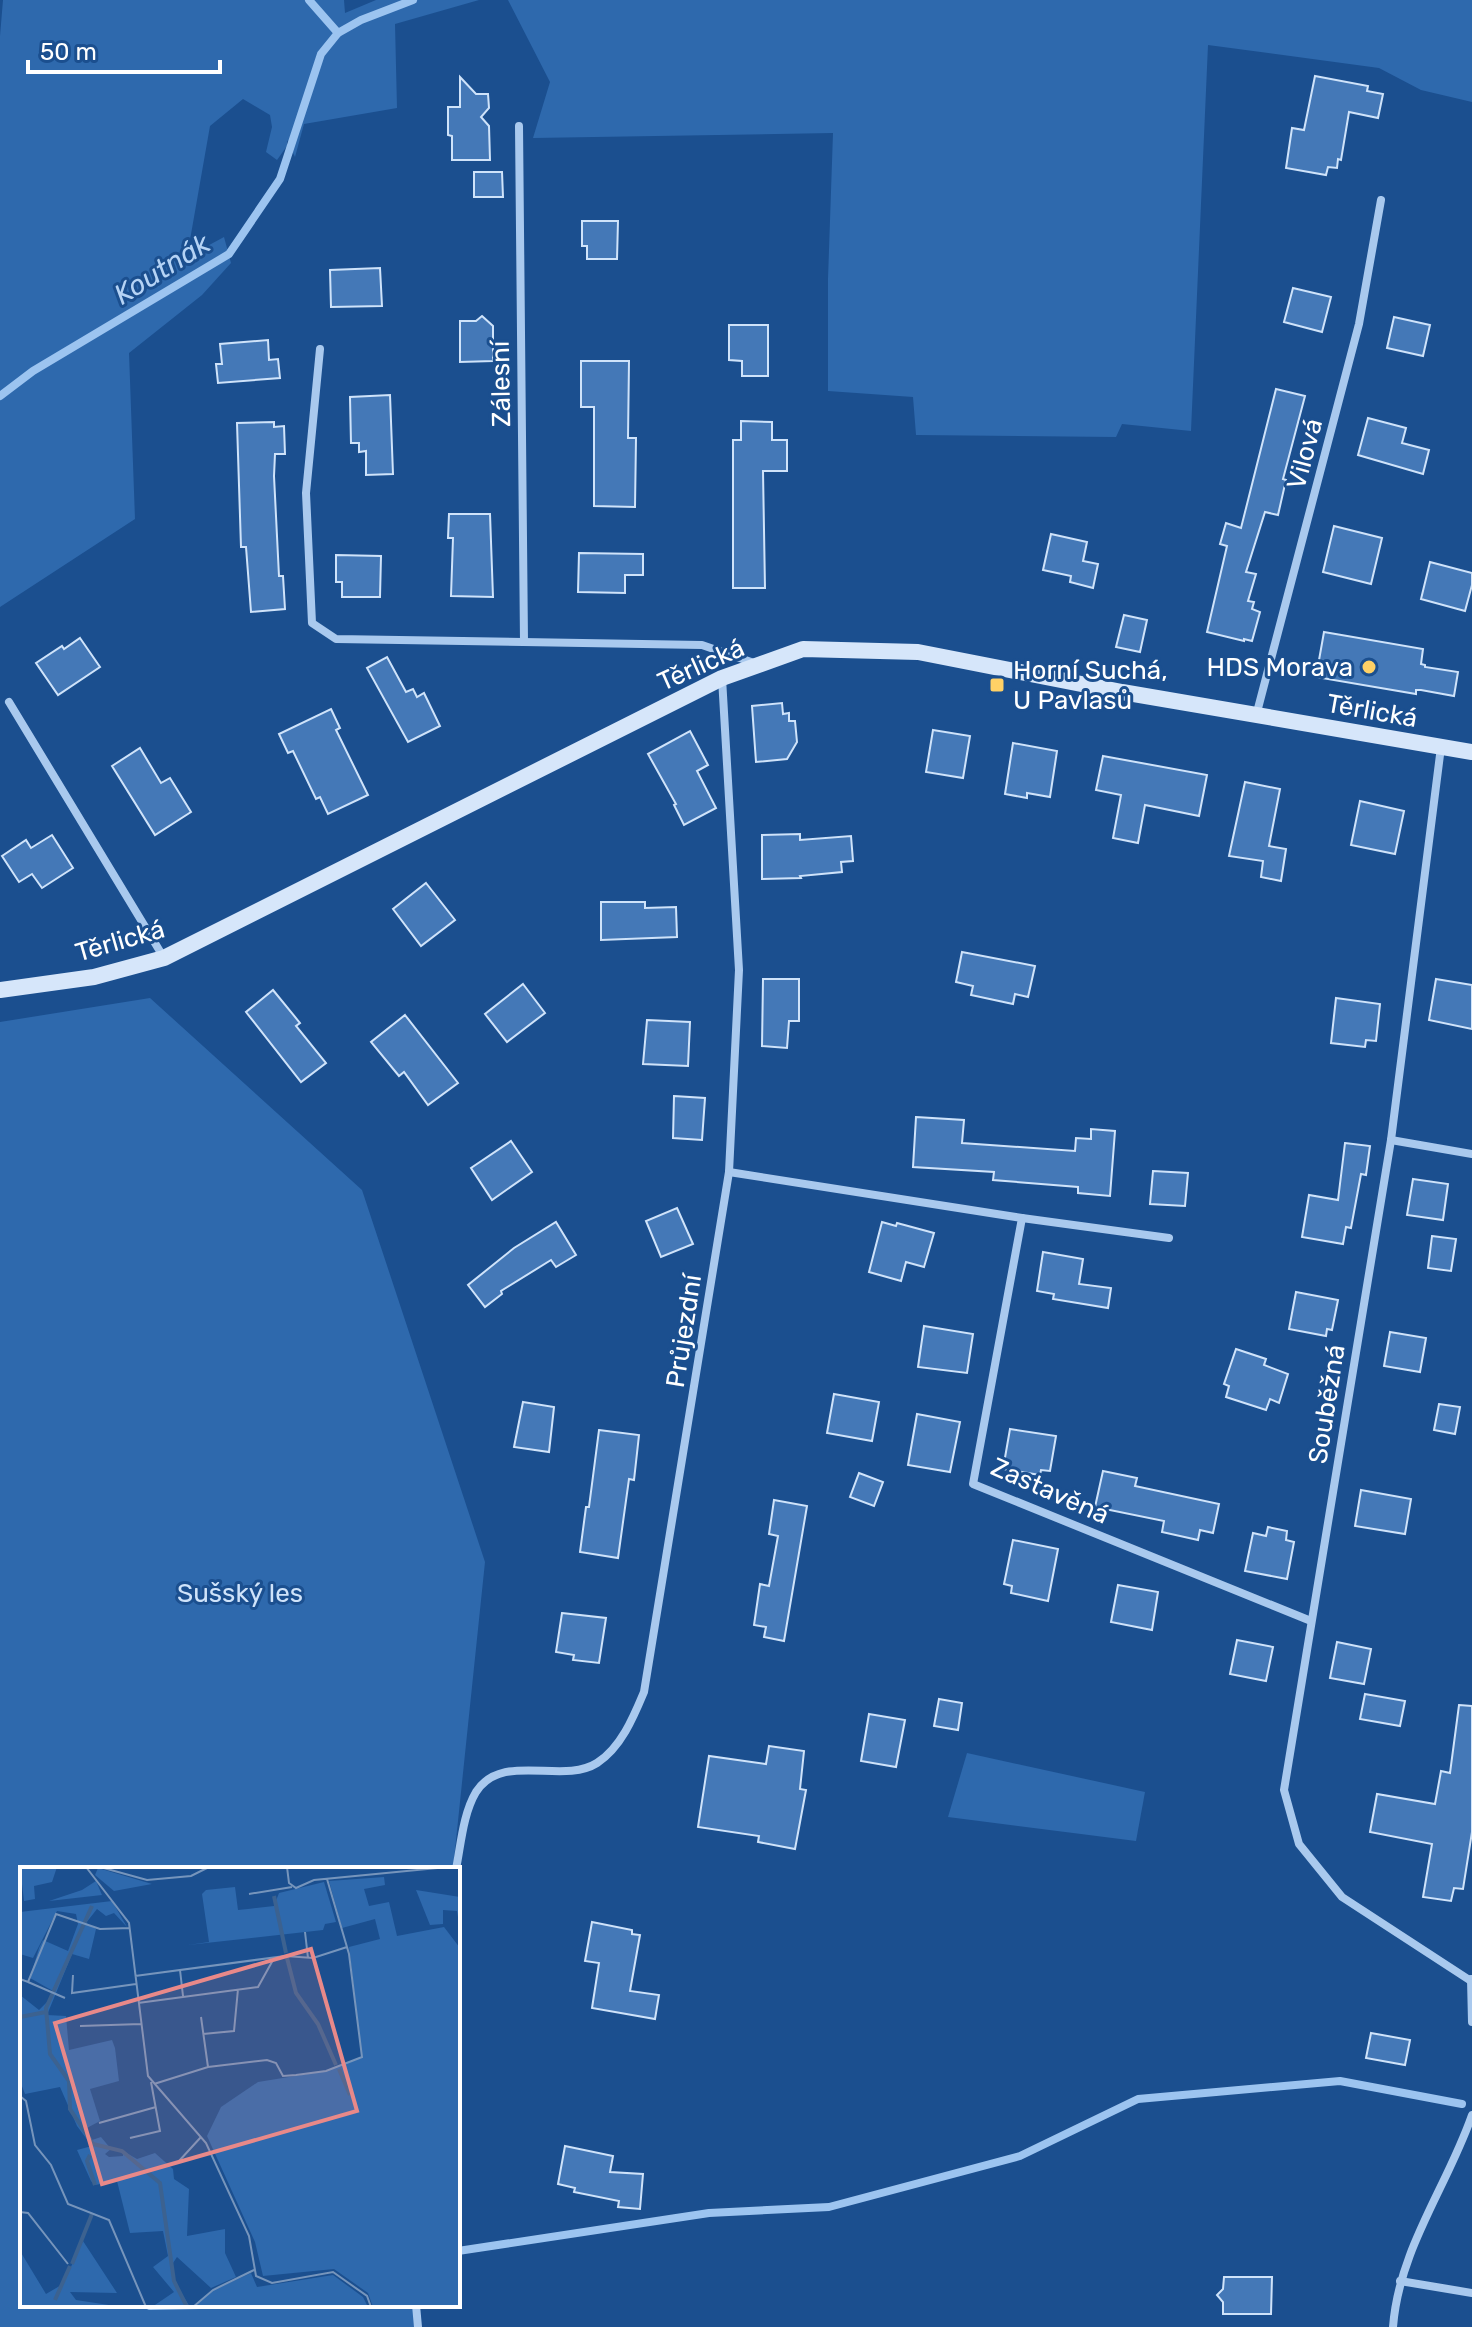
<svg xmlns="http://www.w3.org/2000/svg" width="1472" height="2327" font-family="Rubik,sans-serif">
<rect width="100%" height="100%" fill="#1b4f8f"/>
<g fill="#2e69ad">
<path d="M3 0H344L345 13 376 0H479L395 24 397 108 304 124 295 157 287 140V146L277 160 266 152 272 127 270 115 243 99 210 126 187 257 224 237 231 263 202 295 129 353 135 519 0 607V36Z"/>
<path d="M508 0H1472V102L1421 90 1379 68 1208 45 1191 431 1122 424 1116 437 916 435 913 397 828 391V279L833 133 533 138 550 82Z"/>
<path d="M150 998 362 1190 485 1562 453 1869H22V2305H416L418 2327H0V1022Z"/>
<path d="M967 1753 1145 1792 1136 1841 948 1817Z"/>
</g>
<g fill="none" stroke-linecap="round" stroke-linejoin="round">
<g stroke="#9cc4f0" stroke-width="8">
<path d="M309 0 338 33"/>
<path d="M0 396 33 371 229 254 280 179 321 54 338 33 361 20 413 0"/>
<path d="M458 2251 709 2213 829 2207 1020 2156 1138 2099 1340 2081 1462 2104"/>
<path d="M150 2306 201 2305"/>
</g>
</g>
<g fill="#4478b7" stroke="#cfe3fa" stroke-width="2">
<path d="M1315 76 1368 86 1367 91 1383 94 1378 118 1349 112 1341 160 1338 159 1337 168 1328 167 1326 175 1286 168 1292 128 1304 130Z"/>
<path d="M460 77 476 94H488L489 108 481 117 489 126 490 160H452V136L448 135V107H460Z"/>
<path d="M474 172H502L503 197H474Z"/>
<path d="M582 221H618L617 259H587V246H582Z"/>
<path d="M380 268 382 306 331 307 330 270Z"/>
<path d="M1293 288 1331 297 1322 332 1284 322Z"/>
<path d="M482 316 493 326V361L460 362V321H476Z"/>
<path d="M1394 317 1430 325 1423 356 1387 348Z"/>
<path d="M729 325H768V376H742V361L729 360Z"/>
<path d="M268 340 269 360 278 359 280 378 218 383 216 364H222L220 344Z"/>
<path d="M581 361H629L628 438H636L635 507 594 506V407H581Z"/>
<path d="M1276 389 1305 396 1283 479 1286 480 1278 515 1265 512 1246 572 1256 574 1248 601 1254 602 1252 609 1260 612 1252 641 1244 639V641L1207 632 1227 546 1220 544 1226 523 1241 528Z"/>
<path d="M390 395 393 474 366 475V451L359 452V443H351L350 397Z"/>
<path d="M1368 418 1406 428 1402 443 1429 450 1423 474 1358 455Z"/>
<path d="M741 421 772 422V440H787V471H763L765 588H733V440H741Z"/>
<path d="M274 422V427L284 426 285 454H275L274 476 279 576H283L285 609 251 612 246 547H241L237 423Z"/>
<path d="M449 514H490L493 597 451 596 453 538H448Z"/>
<path d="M1334 526 1382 538 1371 584 1323 572Z"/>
<path d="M1051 534 1087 542 1083 561 1098 564 1093 588 1070 582 1071 576 1043 570Z"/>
<path d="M579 553 643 554V575H625V593L578 592Z"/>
<path d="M336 555 381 556 380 597H342V582H336Z"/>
<path d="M1430 562 1472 573V585L1465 611 1421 599Z"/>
<path d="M1124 615 1147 620 1140 652 1116 647Z"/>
<path d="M1324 632 1423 649 1421 664 1425 665V667L1458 672 1454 696 1421 690H1416V694L1316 677Z"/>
<path d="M80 638 100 667 58 695 36 663 62 646 64 649Z"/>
<path d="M387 657 406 692 413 689 417 697 424 693 440 726 408 742 367 668Z"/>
<path d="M782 703 783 714 789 713V721H795L797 742 787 759 756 762 752 706Z"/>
<path d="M331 709 340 728 336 730 368 795 328 814 320 797 316 799 293 751 288 753 279 734Z"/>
<path d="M933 730 970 736 963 778 926 772Z"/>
<path d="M690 731 708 765 697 771 716 808 684 825 674 805 676 804 648 754Z"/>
<path d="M1013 743 1057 751 1050 797 1027 793V798L1005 794Z"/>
<path d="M140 748 161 783 170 778 191 812 155 835 112 766Z"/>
<path d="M1103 756 1207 775 1199 816 1145 805 1138 843 1113 838 1121 795 1096 790Z"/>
<path d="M1245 782 1280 789 1269 846 1286 849 1281 881 1261 877 1263 861 1229 856Z"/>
<path d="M1360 801 1404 811 1395 854 1351 845Z"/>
<path d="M800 834V840L851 836 853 861 841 862 842 872 800 876 801 878 762 879V835Z"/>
<path d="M52 835 73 868 42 888 32 874 19 882 2 856 26 840 31 848Z"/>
<path d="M426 883 455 920 421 946 393 909Z"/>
<path d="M601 902H645V908L676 907 677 937 601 940Z"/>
<path d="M962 952 1035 966 1028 997 1015 994 1013 1004 971 995 973 986 956 982Z"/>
<path d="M763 979H799V1021H789L787 1048 762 1046Z"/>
<path d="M1436 979 1472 985V1029L1429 1020Z"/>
<path d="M523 984 545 1013 507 1042 485 1014Z"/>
<path d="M273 990 300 1023 296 1026 326 1063 301 1082 246 1012Z"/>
<path d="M1336 998 1380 1004 1376 1041 1366 1040 1365 1047 1331 1043Z"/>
<path d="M405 1015 458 1083 428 1105 404 1072 399 1076 371 1042Z"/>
<path d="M647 1020 690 1022 688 1066 643 1064Z"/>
<path d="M674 1096 705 1098 702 1140 673 1138Z"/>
<path d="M916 1117 964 1120 962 1143 1075 1151 1076 1138 1091 1139V1129L1115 1131 1110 1196 1078 1193V1187L993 1180 994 1172 913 1167Z"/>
<path d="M511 1141 532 1172 492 1200 471 1168Z"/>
<path d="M1345 1143 1370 1146 1366 1175 1361 1174 1351 1228 1346 1227 1343 1244 1302 1237 1309 1195 1338 1200Z"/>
<path d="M1153 1171 1188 1173 1185 1206 1150 1204Z"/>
<path d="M1413 1179 1448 1184 1443 1220 1407 1215Z"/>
<path d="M677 1208 693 1244 661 1257 646 1221Z"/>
<path d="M556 1222 576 1255 556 1267 551 1260 501 1291 502 1294 485 1307 468 1285 514 1248Z"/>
<path d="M882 1222 896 1226 897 1223 934 1233 924 1267 906 1262 901 1281 869 1272Z"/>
<path d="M1432 1236 1456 1239 1451 1271 1428 1268Z"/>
<path d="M1043 1252 1083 1259 1079 1284 1111 1288 1108 1308 1053 1299 1054 1294 1037 1291Z"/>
<path d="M1296 1292 1338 1300 1332 1330 1327 1329 1326 1336 1289 1329Z"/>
<path d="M924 1326 973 1334 967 1373 918 1367Z"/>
<path d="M1390 1332 1426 1338 1420 1372 1384 1366Z"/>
<path d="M1236 1349 1266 1359 1264 1365 1288 1374 1279 1403 1270 1399 1266 1410 1226 1397 1229 1386 1224 1384Z"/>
<path d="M834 1394 879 1402 872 1441 827 1433Z"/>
<path d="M523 1402 554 1407 549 1452 514 1447Z"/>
<path d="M1439 1404 1460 1407 1455 1434 1434 1430Z"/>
<path d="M917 1414 960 1422 950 1472 908 1465Z"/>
<path d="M1010 1429 1056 1436 1050 1471 1041 1470 1040 1475 1003 1469Z"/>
<path d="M599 1430 639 1435 634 1480 629 1479 618 1558 580 1552 586 1507H589Z"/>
<path d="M1103 1471 1137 1478 1135 1486 1219 1504 1213 1533 1200 1530 1198 1540 1162 1532 1164 1521 1095 1507Z"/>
<path d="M859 1473 883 1482 874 1506 850 1497Z"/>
<path d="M1361 1490 1411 1499 1405 1534 1355 1526Z"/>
<path d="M774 1500 807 1506 784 1641 764 1637 766 1627 754 1625 760 1584 769 1586 778 1536 769 1534Z"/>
<path d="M1268 1527 1287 1531 1286 1540 1294 1542 1287 1579 1245 1571 1253 1533 1266 1536Z"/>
<path d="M1013 1540 1058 1549 1048 1601 1011 1593 1012 1586 1004 1584Z"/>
<path d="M1118 1585 1158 1592 1152 1630 1111 1622Z"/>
<path d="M562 1613 606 1618 599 1663 573 1660 574 1655 556 1652Z"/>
<path d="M1237 1640 1273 1647 1266 1681 1230 1674Z"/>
<path d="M1337 1642 1371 1649 1364 1684 1330 1678Z"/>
<path d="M1365 1694 1405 1701 1400 1726 1360 1719Z"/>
<path d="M939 1699 962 1703 958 1730 934 1726Z"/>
<path d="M1459 1705 1472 1706V1832L1463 1889 1454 1888 1451 1901 1423 1897 1432 1844 1370 1832 1377 1794 1435 1804 1441 1771 1450 1773Z"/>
<path d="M869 1714 905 1720 896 1767 861 1761Z"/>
<path d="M769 1746 804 1751 800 1789 806 1790 795 1849 758 1842 759 1836 698 1827 709 1756 766 1764Z"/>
<path d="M592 1922 632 1930V1934L640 1935 630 1991 659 1995 655 2019 592 2008 599 1963 585 1961Z"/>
<path d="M1371 2033 1410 2040 1405 2065 1366 2058Z"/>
<path d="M565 2146 613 2156 610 2172 643 2174 640 2209 618 2207 619 2201 574 2192 575 2188 558 2184Z"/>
<path d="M1224 2277H1272L1271 2314H1223V2302L1217 2295 1223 2289Z"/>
</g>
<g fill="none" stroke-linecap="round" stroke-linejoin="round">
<g stroke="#a9c9ee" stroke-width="8">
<path d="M519 126 524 642"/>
<path d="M320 349 306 493 312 623 336 639 702 645 757 664"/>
<path d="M9 702 164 958"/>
<path d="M1256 716 1359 324 1381 200"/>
<path d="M1441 747 1391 1140 1284 1790 1299 1844 1342 1897 1471 1981"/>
<path d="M1391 1140 1472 1154"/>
<path d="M729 1172 1022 1218 1169 1238"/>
<path d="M1022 1218 973 1484 1311 1621"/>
<path d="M456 1869C461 1844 463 1814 476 1792 502 1751 562 1785 597 1763 621 1748 634 1716 644 1692L729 1172 739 970 722 678"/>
<path d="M1471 1979 1472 2022"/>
<path d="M1400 2281 1472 2293"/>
<path d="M416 2305 418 2327"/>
<path d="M1393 2327C1399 2249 1447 2187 1472 2115"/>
</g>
<path stroke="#d6e6fa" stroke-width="16" d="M0 990 94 977 164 958 722 678 803 649 918 652 1122 692 1472 752"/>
</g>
<g fill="#ffd166" stroke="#1b4f8f" stroke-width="3">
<circle cx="1369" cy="667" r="8"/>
<rect x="989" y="677" width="16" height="16" rx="4"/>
</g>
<g text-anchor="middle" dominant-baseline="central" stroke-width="6" stroke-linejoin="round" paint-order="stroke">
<g font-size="26" fill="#fff" stroke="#1b4f8f">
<text transform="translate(501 384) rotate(-91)">Zálesní</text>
<text transform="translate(1305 454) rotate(-75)">Vilová</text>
<text transform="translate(701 665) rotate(-24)">Těrlická</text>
<text transform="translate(1372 711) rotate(10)">Těrlická</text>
<text transform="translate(120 941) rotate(-16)">Těrlická</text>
<text transform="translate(684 1331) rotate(-81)">Průjezdní</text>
<text transform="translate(1327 1404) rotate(-81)">Souběžná</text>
<text transform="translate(1050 1491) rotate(24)">Zastavěná</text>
</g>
<g font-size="26" fill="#fff" stroke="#1b4f8f" text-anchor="end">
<text x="1353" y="667">HDS Morava</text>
<text x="1013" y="670" text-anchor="start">Horní Suchá,<tspan x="1013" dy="30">U Pavlasů</tspan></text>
</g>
<g font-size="26" fill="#cfe3fa" stroke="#1b4f8f">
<text x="240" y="1593">Sušský les</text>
</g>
<g font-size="28" font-style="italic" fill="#b5d3f5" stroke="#1b4f8f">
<text transform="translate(162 269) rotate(-32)">Koutnák</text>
</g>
</g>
<g transform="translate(20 1867)">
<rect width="440" height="440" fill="#1b4f8f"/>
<path d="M0 0H37L32 15 14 19 15 32 4 34ZM78 1 132 17 94 24 75 8ZM364 10 365 18 344 22 349 39 369 35 377 69 424 60 440 81V440H353L348 426 314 402 243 409 235 375 187 269 201 240 238 215 306 204 342 190 329 80 360 72 355 52 322 61 309 14ZM76 14 82 28 29 34 62 23ZM304 15 316 55 305 57 303 63 168 78 189 75 182 27 186 23 215 20 218 43 228 42 254 39 259 26ZM396 23 440 30V63L437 44 423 43V57L410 58ZM92 34 107 60 94 46 86 49 77 42 66 56 76 62 69 92 52 87 27 148 46 149 49 183 92 173 95 181 99 214 70 222 80 254 65 262 72 273 81 270 91 282 85 287 89 290 103 289V284L117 292 135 286 153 302 154 312 169 322 167 369 205 362V386L216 410 191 421 157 390 153 396 154 414 170 440H132L154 425 133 400 148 389 143 364 110 366 97 314 75 318 71 314 57 283 72 279 57 259 40 220 5 227 0 214V128L19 143 30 132 33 124 10 111 19 81 23 73 48 84 58 57 56 47 37 44 13 91 0 87V45ZM63 374 97 426 50 425 56 433 102 440H0V384L26 427 43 417ZM231 406 237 420 313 408 343 430 348 440H174L194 423Z" fill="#2e69ad"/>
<path fill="none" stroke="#3c6290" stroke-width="4" d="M254 29 266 86M72 39 26 141 30 187 49 214 50 242 73 277 102 284 140 316 154 414 167 440M267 91 276 126 298 157 316 198M0 150 26 145M319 202 330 228M70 288 67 294 75 318M52 397 72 347M35 433 50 399"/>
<path fill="none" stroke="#7695bc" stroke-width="2" d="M66 0 109 56 128 209 186 276 229 369 236 409 252 416 313 405 347 429 351 440M80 0 127 13 171 9 189 0M267 0 269 16 276 21 294 13 428 0M229 27 272 20M285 65 288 91M160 103 163 129M53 108 52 126 116 117M115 109 265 89 293 91 327 80M0 112 8 115 36 47 80 62 110 61M8 115 45 131M118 136 238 120 253 93M181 150 188 200M60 159 121 157M183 167 214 164 218 122M134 217 188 200 247 193 256 196 263 209 276 208 306 204 342 190 329 87 307 12M0 229 6 234 15 278 31 298 48 337 89 353 126 440M79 256 136 240M110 271 140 264 131 215M159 294 181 270M0 345 8 346 48 397M173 440 193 423 234 403"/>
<path fill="#e88989" fill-opacity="0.15" stroke="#e88989" stroke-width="4" d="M291 82 337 244 82 317 35 156Z"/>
<rect width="440" height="440" fill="none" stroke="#fff" stroke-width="4"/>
</g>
<path d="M28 60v12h192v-12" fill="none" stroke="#ffffff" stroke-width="4"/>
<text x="40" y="60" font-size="24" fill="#ffffff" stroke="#1b4f8f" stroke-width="6" paint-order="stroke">50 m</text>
</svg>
